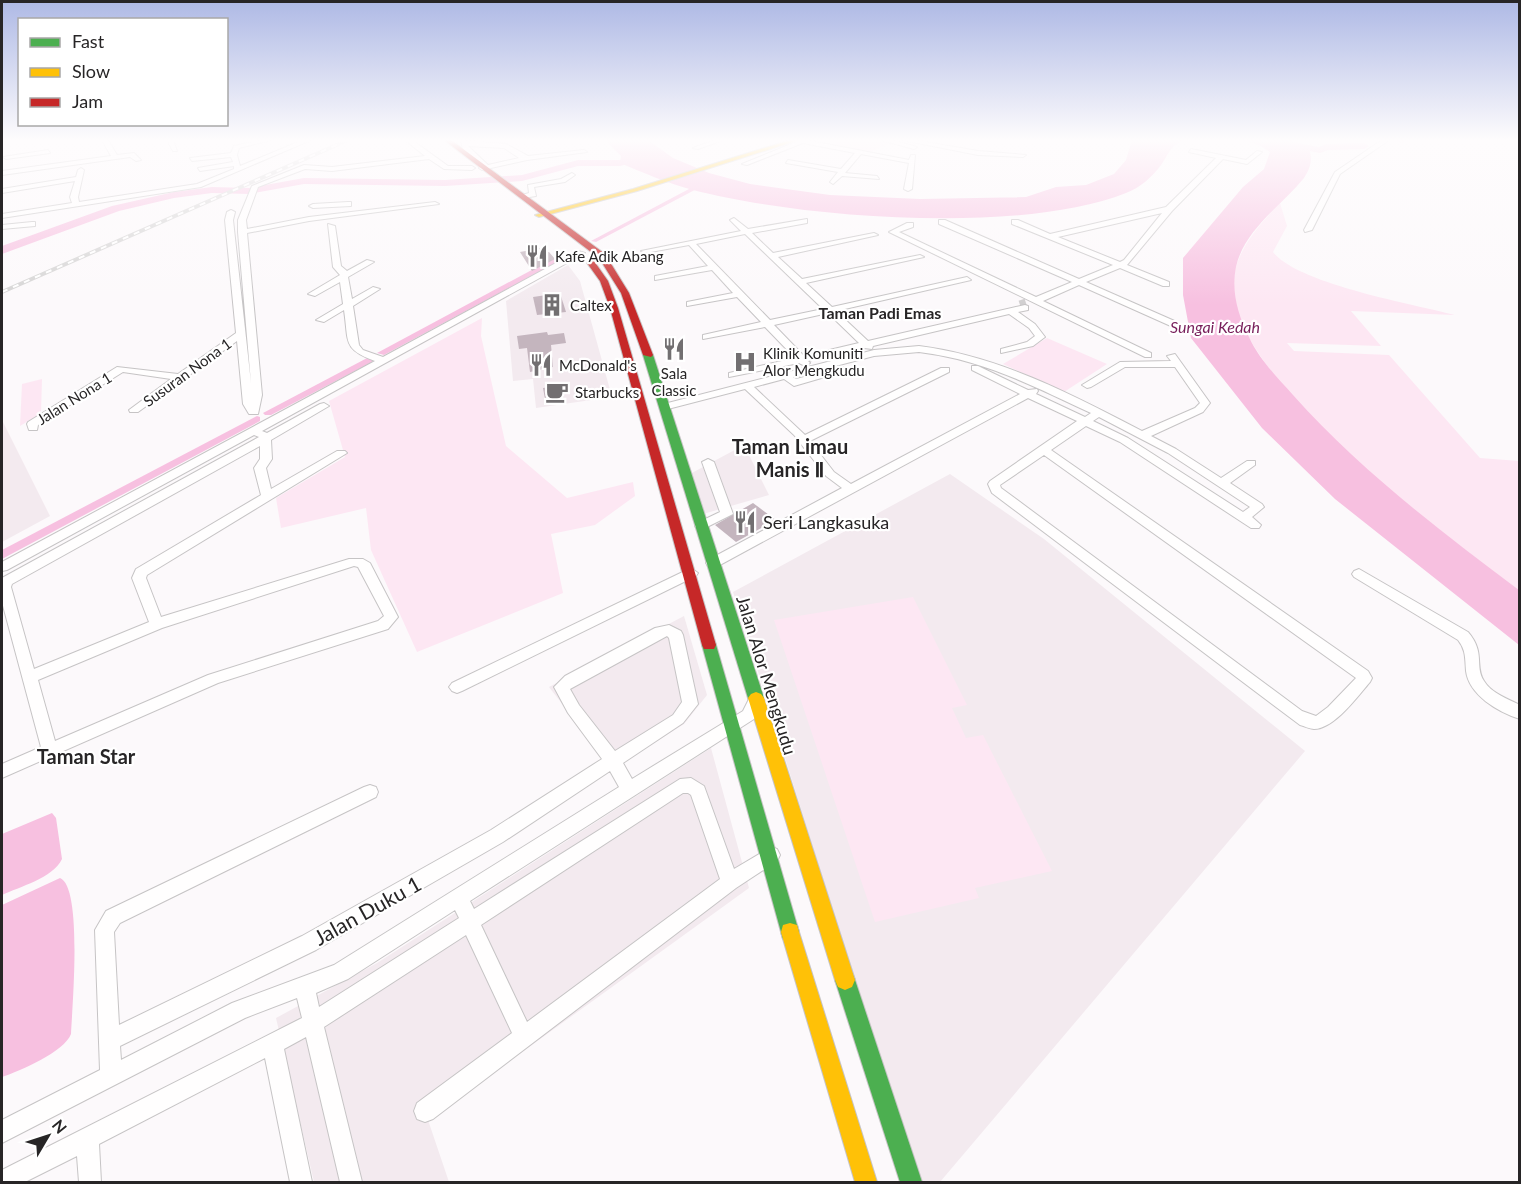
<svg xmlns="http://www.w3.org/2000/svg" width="1521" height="1184" font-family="Lato,sans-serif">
<rect width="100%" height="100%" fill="#fcf9fb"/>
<g fill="#f3eaef">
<path d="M568 265 580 281 612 397 536 408 533 379 513 381 506 301Z"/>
<path d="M2 420 50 516 2 542Z"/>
<path d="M744 445 769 495 703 514 690 474Z"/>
<path d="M950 474 1044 539 1305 751 940 1182H918L733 592Z"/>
<path d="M684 616 707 695 684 724 613 769 549 687Z"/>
<path d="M711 748 749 888 428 1120 449 1182H314L276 1018 377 963Z"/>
</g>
<g fill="#fde7f3">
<path d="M842 140H879L890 143 868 153 830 146Z"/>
<path d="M1280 203 1287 226 1273 252C1298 284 1413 304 1455 315L1351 311 1381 346 1287 343 1294 351 1389 355 1480 458 1519 461V590C1448 537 1229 378 1233 284 1235 251 1258 226 1280 203Z"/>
<path d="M482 318 481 336 506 446 567 498 633 482 635 496 595 525 551 534 563 593 417 652 371 550 366 508 281 528 276 498 345 457 329 401Z"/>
<path d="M1047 338 1107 364 1064 392 1003 364Z"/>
<path d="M42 379 41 413 20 426 22 384Z"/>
<path d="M913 597 967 705 952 708 966 738 983 735 1052 871 975 888 979 898 875 922 774 620Z"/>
</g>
<g fill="#f7c0e0">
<path d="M605 140H648L673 158 709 173 750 184 830 195 920 199 1026 197 1056 187 1086 185 1114 174 1126 160 1132 140H1185C1170 145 1169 154 1161 165 1152 177 1140 188 1126 193 1020 235 802 218 693 190 667 183 644 173 620 163L621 156Z"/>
<path d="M1243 140H1292L1309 149C1313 160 1310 169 1304 178 1281 206 1244 230 1236 267 1231 292 1238 315 1249 337 1259 359 1277 377 1293 395 1359 469 1440 531 1519 590V645L1335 499 1262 428 1191 338 1183 295V258L1243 187 1264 169 1270 152 1259 145Z"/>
<path d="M52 813 56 818 62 859C53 878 19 887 2 895V834Z"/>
<path d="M60 878C83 887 72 1009 71 1034 64 1052 20 1071 2 1077V905Z"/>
</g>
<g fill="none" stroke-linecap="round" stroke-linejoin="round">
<g fill="#f7c0e0" fill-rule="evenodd">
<path d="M704 181 706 184 596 242 591 241Z"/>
<path d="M554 258 561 260 384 355 377 353Z"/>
<path d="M369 357 373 360 372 362 271 415H265L263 413Z"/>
<path d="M257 416 260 417V421L2 559V550Z"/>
</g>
<g fill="#f7c0e0" fill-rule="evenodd">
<path d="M1282 140 1319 147 1326 144 1364 143 1369 146 1364 149 1328 150 1320 153 1279 145 1277 143Z"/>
<path d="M1394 140H1407L1402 143Z"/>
<path d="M640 155 644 156V160L620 166H578L522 181 445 186 304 184 249 194 212 193 174 198 119 211 2 254V246L112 206 174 192 212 187 249 188 304 178 445 180 522 175 578 160H620Z"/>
</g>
</g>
<g fill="#c4b5be">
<path d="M541 248 544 252H549L555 259 532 271 520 252Z"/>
<path d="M560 293 566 312 537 315 533 297Z"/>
<path d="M547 332 548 335 564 333 566 343 551 345 553 367 530 372 527 348 519 349 517 336Z"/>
<path d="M563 385 564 397 545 399 543 388Z"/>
<path d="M753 503 776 520 736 542 715 525Z"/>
</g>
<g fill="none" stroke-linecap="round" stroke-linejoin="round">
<path stroke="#d1cfd0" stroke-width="9" stroke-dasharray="9 4.5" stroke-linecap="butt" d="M1020 305 1026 303"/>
<g stroke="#c6c4c5" stroke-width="2">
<g id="street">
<path d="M102 140H108L117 155 134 153 141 160 136 161 130 157 2 175V171L111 156Z"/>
<path d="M167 140H173L177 151H173Z"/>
<path d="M261 140H271L239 148 237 155 240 166 303 140H311L201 187 2 218V214L72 203 70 197 75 181 2 193V189L76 177 78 170 81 168 84 170 78 197 79 202 197 184 234 169V166L200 171 198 168 233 162 231 157 192 161 190 158 231 153 234 146Z"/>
<path d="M405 140H412L448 166H472L475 168 472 170 444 169 429 159 332 171 305 169 258 187 246 220 247 229 309 217 435 202 439 204 309 221 247 233 262 395 258 414H249L243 404 237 341 138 412H130L129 410 171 379 123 372 38 425 37 430H29L27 424 28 422 117 367 178 374 236 333 225 220 227 212 231 210 235 212 233 220 251 383 238 232V220L252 186 304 165 332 167 425 156Z"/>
<path d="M461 140 506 144 528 156 584 150 587 152 527 160 482 170 479 168 482 166 463 150ZM468 146 504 148 519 158 488 165Z"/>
<path d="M715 140H723L698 149 693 148Z"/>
<path d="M792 140H806L909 160 911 155H915L912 189 908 191 904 189 909 163 861 154 845 173 877 176 879 179 842 176 833 184 830 182 838 172 786 163 788 160 841 169 855 153 803 143 747 165 742 164 796 142Z"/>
<path d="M881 140H891L917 147 914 149Z"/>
<path d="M902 140H914L978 151 1026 155 1023 157 978 155Z"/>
<path d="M1382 140H1389L1340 174 1312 230 1305 232 1304 230 1335 172Z"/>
<path d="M1191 149 1246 160 1257 151 1262 152 1247 164 1223 159 1172 211 1127 265 1169 282V286H1163L1120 268 1086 282 1179 323V327H1173L1079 285 1043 301 1151 353V357H1145L889 232 907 223H913V227L899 232 1036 297 1072 282 939 224V220H945L1079 279 1113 265 1012 224V220H1018L1050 234 1166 207 1216 158 1189 152ZM1162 213 1124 260 1120 262 1058 237Z"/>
<path d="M48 150 50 153 6 159 3 157Z"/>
<path d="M572 173 575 175 565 182 534 187 536 196 523 198 519 196 529 193 528 185 561 179Z"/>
<path d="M348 202H351V206L313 208 309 206 313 204Z"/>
<path d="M734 218 748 229 807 219V223L752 233 773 253 874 233 878 235 778 257 802 279 920 255 924 257 806 283 832 307 967 277 971 280 836 311 868 341 1025 305 1028 306V310L1018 312 1035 324 1045 337 1033 346 1001 353V349L1027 342 1035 336 1029 328 1009 314 873 346 872 349 864 348 808 361 810 363 805 366 799 363 729 377V373L795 358 765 327 703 339V335L761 322 737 297 687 306V302L733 293 712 270 655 280V276L708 266 689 245 645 253 641 251 741 231 730 220ZM745 234 823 309 770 320 696 244ZM828 313 859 343 804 356 774 325Z"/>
<path d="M32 222H35V226L2 229V225Z"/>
<path d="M328 224 335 226 341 266 347 271 367 260 374 262 348 277 352 299 373 287 380 289 353 306 359 345 363 350 383 357 578 251 585 253 262 431 267 433 320 404 324 403 329 406 271 440 272 459 266 468 271 489 337 451H345L347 453 147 575 146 578 161 617 349 559H363L370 563 398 617 388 629 218 683 2 778V764L41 747 2 602V578L259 437 254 435 7 570 2 571V562L375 361C342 349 349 342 344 310L324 322 316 320 343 304 340 282 315 296 308 294 340 275 333 267ZM260 446V459L254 468 261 495 136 569 132 578 149 622 34 669 11 587 12 584ZM354 566 358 567 384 616 378 621 208 675 55 741 38 680 162 628Z"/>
<path d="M919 346C999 356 1071 394 1142 431L1195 408 1200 403 1175 367H1125L1091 387 1087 388 1082 385 1120 362 1171 361 1167 356 1175 354 1210 403 1203 412 1151 436 1176 449 1221 478 1247 461H1255V465L1230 483 1262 504 1264 507 1252 517 1261 525 1259 528H1251L1120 442 1086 426 1051 450 1368 671 1372 678 1370 682C1358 696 1334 729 1314 729 1310 729 1304 726 1300 725L992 493 988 484 990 481 1077 421 1028 398 718 566H708L706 563 708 560 842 488 826 476 794 435 745 389 664 410 660 409V405L874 350ZM919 352C985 360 1032 386 1091 413L1085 417 1036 394 1038 391 1037 389 1028 390 978 366H972V370L1020 394 851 484 834 472 810 441 949 372V368H941L805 435 754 387 784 379 794 386 849 370 844 367 796 379 793 377 874 356ZM1099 417 1168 453 1250 507 1243 512 1128 438 1093 421ZM1044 455 1356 678 1328 707 1316 716 1302 711 1001 488 1000 485Z"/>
<path d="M708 459 714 462 733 514 701 530 697 529 695 526 697 523 720 512 702 462Z"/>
<path d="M691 568 698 573 696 576 462 691 457 693 452 691 449 687 452 683Z"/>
<path d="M1359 569 1468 632C1486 653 1474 666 1484 681 1491 693 1508 699 1520 705V719C1498 712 1469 695 1466 671 1465 658 1466 650 1458 640L1354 577 1352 574 1354 571Z"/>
<path d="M669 625 681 631 683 635 698 704 683 723 623 763 632 779 743 711 751 695 756 693 761 695 764 699 754 719 470 901 474 909 680 779 691 778 704 786 734 869 771 847 777 849 780 855 777 861 736 888 433 1119 425 1122 417 1119 414 1111 417 1103 512 1033 466 935 324 1027 362 1182H340L306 1037 284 1049 312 1182H290L265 1058 99 1144 101 1182H79L77 1156 25 1182H2V1170L302 1018 297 998 245 1018 2 1143V1120L100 1070 95 930 106 911 364 787 370 785 376 787 378 792 376 797 120 923 114 932 119 1025 302 936 491 830 602 759 568 713 554 687 565 676 655 628ZM667 636 669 638 682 702 673 715 615 751 579 705 570 689ZM610 771 619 787 334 965 232 1003 121 1060 120 1046 316 950 503 842ZM683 793H688L691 795 720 879 527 1022 481 925ZM455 910 459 918 319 1007 316 993 348 979Z"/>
</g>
</g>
<g stroke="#c6c4c5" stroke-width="2">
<g id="fast">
<path d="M648 352 653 355 764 698 761 702 756 704 751 702 748 698 643 355Z"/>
<path d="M709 640 714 641 716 645 799 932 797 939 790 941 783 939 781 932 702 645 704 641Z"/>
<path d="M845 970 852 973 855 980 922 1182H900L835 980 838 973Z"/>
</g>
</g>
<g stroke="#c6c4c5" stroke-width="2">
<g id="slow">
<path d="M790 140H799L637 191 539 217 535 215 633 189Z"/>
<path d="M756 692 761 694 764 698 855 980 852 987 845 990 838 987 835 980 748 698 751 694Z"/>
<path d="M790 923 797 925 799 932 877 1182H855L781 932 783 925Z"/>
</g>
</g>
<g stroke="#c6c4c5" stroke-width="2">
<g id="jam">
<path d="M444 140H451L605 254 629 293 653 355 651 357 643 355 621 293 599 258Z"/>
<path d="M588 261H594L608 281 618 308 716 645 714 649H704L702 645 610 308 600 281 587 263Z"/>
</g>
</g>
<use href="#street" fill="#fffefe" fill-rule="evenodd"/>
<use href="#fast" fill="#4caf50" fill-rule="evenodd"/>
<use href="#slow" fill="#ffc107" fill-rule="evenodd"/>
<use href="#jam" fill="#c62828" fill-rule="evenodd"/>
<g stroke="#d5d4d4" stroke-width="4">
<path id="rail" d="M2 292 348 140"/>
</g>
<use href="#rail" stroke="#fff" stroke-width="2" stroke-dasharray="6" stroke-linecap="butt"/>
</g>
<linearGradient id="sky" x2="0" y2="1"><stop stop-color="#aeb9e5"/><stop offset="0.46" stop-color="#fefcfd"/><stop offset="1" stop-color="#fefcfd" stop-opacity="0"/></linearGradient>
<rect width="1521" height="305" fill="url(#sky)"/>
<defs>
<g id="restaurant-bare" transform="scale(1.8)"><path d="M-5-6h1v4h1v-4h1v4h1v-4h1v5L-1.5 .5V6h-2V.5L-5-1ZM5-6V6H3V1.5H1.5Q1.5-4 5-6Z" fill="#726f71" stroke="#fff" stroke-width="2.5" paint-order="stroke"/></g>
<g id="building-bare" transform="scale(1.8)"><path d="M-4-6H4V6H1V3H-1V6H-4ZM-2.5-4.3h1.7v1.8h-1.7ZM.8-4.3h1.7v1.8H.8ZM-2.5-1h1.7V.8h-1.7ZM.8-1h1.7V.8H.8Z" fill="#726f71" stroke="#fff" stroke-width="2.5" paint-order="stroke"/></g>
<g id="hospital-bare" transform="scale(1.8)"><path d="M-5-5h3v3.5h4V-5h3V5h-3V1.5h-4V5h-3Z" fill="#726f71" stroke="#fff" stroke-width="2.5" paint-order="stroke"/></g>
<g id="cafe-bare" transform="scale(1.8)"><path d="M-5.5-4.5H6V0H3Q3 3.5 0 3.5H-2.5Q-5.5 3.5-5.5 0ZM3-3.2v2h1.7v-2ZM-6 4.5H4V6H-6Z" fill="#726f71" stroke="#fff" stroke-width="2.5" paint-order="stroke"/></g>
</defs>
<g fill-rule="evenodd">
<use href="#restaurant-bare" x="537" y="256"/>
<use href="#building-bare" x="552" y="305"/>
<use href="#restaurant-bare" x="674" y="349"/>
<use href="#hospital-bare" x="745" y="362"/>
<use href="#restaurant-bare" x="541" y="365"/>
<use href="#cafe-bare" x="557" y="392"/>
<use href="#restaurant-bare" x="745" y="522"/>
</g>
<g text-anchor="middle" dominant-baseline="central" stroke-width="4.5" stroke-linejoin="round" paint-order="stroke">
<g font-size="15" fill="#272526" stroke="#fff" text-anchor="start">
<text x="555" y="256">Kafe Adik Abang</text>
<text x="570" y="305">Caltex</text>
<text x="763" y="353">Klinik Komuniti<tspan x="763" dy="17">Alor Mengkudu</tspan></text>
<text x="559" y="365">McDonald's</text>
<text x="674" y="373" text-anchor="middle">Sala<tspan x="674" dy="17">Classic</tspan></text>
<text x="575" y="392">Starbucks</text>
</g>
<g font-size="15" fill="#272526" stroke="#fff">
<text transform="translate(187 372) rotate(-36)">Susuran Nona 1</text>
<text transform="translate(74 398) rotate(-32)">Jalan Nona 1</text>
</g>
<g font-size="16" font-weight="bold" fill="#272526" stroke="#fff">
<text x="880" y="312">Taman Padi Emas</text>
</g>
<g font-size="16" font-style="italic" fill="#771e5a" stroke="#fff">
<text x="1215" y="326">Sungai Kedah</text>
</g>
<g font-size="18" fill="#272526" stroke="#fff" text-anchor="start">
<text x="763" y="522">Seri Langkasuka</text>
</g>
<g font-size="18" fill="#272526" stroke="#fff">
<text transform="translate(767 675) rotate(73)">Jalan Alor Mengkudu</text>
</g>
<g font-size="20" font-weight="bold" fill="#272526" stroke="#fff">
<text x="790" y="446">Taman Limau<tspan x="790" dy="23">Manis Ⅱ</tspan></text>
<text x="86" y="756">Taman Star</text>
</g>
<g font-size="21" fill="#272526" stroke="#fff">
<text transform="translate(367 910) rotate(-29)">Jalan Duku 1</text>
</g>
</g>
<rect width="1521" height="1184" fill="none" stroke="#272526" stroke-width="6"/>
<rect x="18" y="18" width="210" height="108" fill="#ffffff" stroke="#a9a8a8" stroke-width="1.5"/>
<rect x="30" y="38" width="30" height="9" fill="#4caf50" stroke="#a9a8a8" stroke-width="1.5"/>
<text x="72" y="48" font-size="18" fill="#272526">Fast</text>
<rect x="30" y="68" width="30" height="9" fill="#ffc107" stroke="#a9a8a8" stroke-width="1.5"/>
<text x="72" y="78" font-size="18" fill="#272526">Slow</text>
<rect x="30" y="98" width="30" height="9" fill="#c62828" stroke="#a9a8a8" stroke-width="1.5"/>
<text x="72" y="108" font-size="18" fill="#272526">Jam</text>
<g transform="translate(48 1136) rotate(51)" stroke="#ffffff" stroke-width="4.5" paint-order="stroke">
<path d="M0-4.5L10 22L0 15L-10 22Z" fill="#272526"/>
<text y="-9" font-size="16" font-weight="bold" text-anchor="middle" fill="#272526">N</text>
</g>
</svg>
